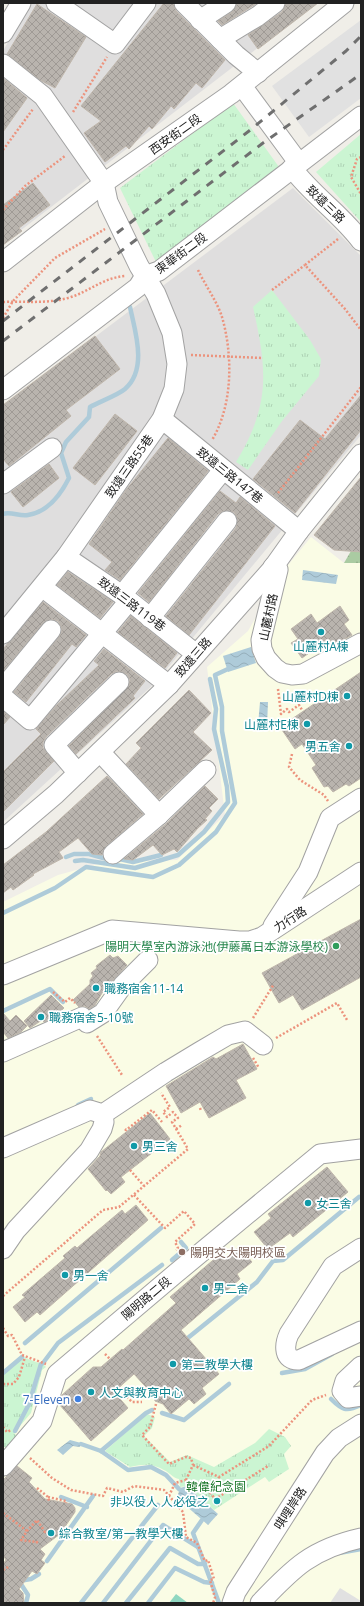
<svg xmlns="http://www.w3.org/2000/svg" width="364" height="1606" font-family="'Open Sans','Noto Sans TC',sans-serif">
<defs>
<pattern id="forest-firs" width="22" height="20" patternUnits="userSpaceOnUse"><rect width="22" height="20" fill="#aacba2"/><path d="M5 1l3.5 6h-7zM16 11l3.5 6h-7z" fill="#92ae8b"/></pattern>
<pattern id="park-tufts" width="24" height="20" patternUnits="userSpaceOnUse"><rect width="24" height="20" fill="#cbf5d2"/><path d="M3 7l-1-3M5 7V3M7 7l1-3M15 17l-1-3M17 17v-4M19 17l1-3" fill="none" stroke="#aed2b4"/></pattern>
<pattern id="water-waves" width="16" height="10" patternUnits="userSpaceOnUse"><rect width="16" height="10" fill="#aecbd9"/><path d="M0 5q4-4 8 0t8 0" fill="none" stroke="#95aeba"/></pattern>
<pattern id="building-cross-hatch" width="8" height="8" patternUnits="userSpaceOnUse"><rect width="8" height="8" fill="#b9b4ae"/><path d="M0 0l8 8M0 8l8-8" fill="none" stroke="#9f9a95"/></pattern>
</defs>
<rect width="100%" height="100%" fill="#f0eee8"/>
<g fill="#dfdede">
<path d="M30 3H316L3 244V51Z"/>
<path d="M293 188 361 256V435L156 682 3 822V406Z"/>
</g>
<path fill="#fafce5" d="M311 537 344 563H361V1603H3V902L58 875 106 862 177 860 225 815 207 667 248 631 280 575Z"/>
<path fill="url(#forest-firs)" d="M351 551 361 552V563H344Z"/>
<g fill="url(#park-tufts)">
<path d="M233 103 279 167 156 262 120 188Z"/>
<path d="M361 134V222L316 172Z"/>
<path d="M272 290 310 340 321 359 319 376 282 421 248 470 236 462C271 404 267 370 253 307Z"/>
<path d="M23 1357 44 1365 46 1367 42 1370 31 1413 14 1433 19 1438 13 1447H3V1374Z"/>
<path d="M147 1414 155 1417 152 1428 144 1436 170 1462 187 1455 214 1467 255 1443 269 1429 285 1437 291 1446 284 1454 289 1469 269 1482 265 1477 214 1510 187 1486 180 1487 179 1479C173 1478 171 1474 166 1471 151 1463 146 1464 130 1467L105 1451Z"/>
</g>
<path fill="#8fd7c1" d="M176 1594 188 1603H169Z"/>
<g fill="#e1e1e1">
<path d="M361 20V98L309 137 272 86Z"/>
<path d="M340 1588 361 1601 360 1603H330Z"/>
</g>
<g fill="url(#water-waves)">
<path d="M303 570 338 575 336 584 302 580Z"/>
<path d="M251 647 256 663 228 672 223 656Z"/>
<path d="M260 702H268L267 726 258 725Z"/>
<path d="M70 1440 81 1443 80 1447 73 1446 63 1455 57 1450Z"/>
<path d="M187 1486 218 1514 208 1525 177 1498 180 1488Z"/>
</g>
<g fill="none" stroke-linecap="round" stroke-linejoin="round">
<g stroke="#aecbd9" stroke-width="4.5">
<path d="M3 514C11 511 20 517 28 515 48 512 61 494 69 478L61 453 66 442 89 417 90 407C99 402 118 395 125 389 148 369 135 331 130 307"/>
<path d="M66 857 74 854H89L107 859 115 858 133 862 161 855"/>
<path d="M75 861 83 860 135 868 178 855 204 832 228 802 227 787 214 729 216 709 210 679"/>
<path d="M3 913 55 888 86 867 153 877 179 865 216 832 235 803 222 731V707L215 675 228 669"/>
<path d="M3 1011 50 989 63 1002"/>
<path d="M78 1105 91 1099"/>
<path d="M172 1260 186 1248 181 1242"/>
<path d="M189 1337 257 1282 273 1261 283 1260 359 1197"/>
<path d="M25 1343 161 1228"/>
<path d="M43 1363 58 1343 162 1265"/>
<path d="M3 1373 22 1357"/>
<path d="M282 1373 305 1369 332 1354"/>
<path d="M331 1399C342 1410 346 1412 361 1405"/>
<path d="M162 1413 184 1420 229 1384"/>
<path d="M15 1431 29 1404 41 1364"/>
<path d="M81 1444 101 1451 128 1470 151 1467 166 1475 179 1489"/>
<path d="M101 1451 146 1413 152 1410"/>
<path d="M61 1497 87 1507"/>
<path d="M202 1520 193 1533 219 1603"/>
<path d="M339 1553 361 1549"/>
<path d="M47 1561 93 1496"/>
<path d="M26 1603 28 1595 19 1581 31 1579 39 1574"/>
<path d="M81 1603 158 1505"/>
<path d="M103 1603 163 1525 198 1547"/>
<path d="M126 1603 170 1548 198 1564H205"/>
<path d="M148 1603 175 1568 204 1582 212 1583"/>
</g>
</g>
<g fill="url(#building-cross-hatch)" stroke="#c0b7ac">
<path d="M164 3H173L176 11 225 60 202 88 196 83 174 109 171 106 152 129 149 126 129 149 126 146 105 162 84 133 101 121 81 106Z"/>
<path d="M237 3H257L222 25 218 21 232 12Z"/>
<path d="M286 3H318L258 49 248 35 282 12Z"/>
<path d="M37 4 86 37 55 88 40 80 7 54Z"/>
<path d="M3 78 27 98 3 132Z"/>
<path d="M33 183 50 205 19 228 22 231 3 245V205Z"/>
<path d="M95 336 120 369 66 410 71 416 9 466 3 459V405Z"/>
<path d="M361 395V430L295 513 253 479 300 420 325 439Z"/>
<path d="M115 414 137 431 95 485 73 468Z"/>
<path d="M168 438 208 471 120 580 105 570 112 562 89 544 126 490Z"/>
<path d="M49 464 59 478 23 507 11 492Z"/>
<path d="M361 477V552L334 550 314 535Z"/>
<path d="M220 491 236 503 240 497 275 526 189 635 166 616 236 528 237 517 234 512 223 511 218 514 149 602 138 593Z"/>
<path d="M68 572 113 602 100 618 57 585Z"/>
<path d="M43 602 86 635 76 647 72 644 26 702 14 692 59 637 62 631 61 626 58 621 52 619 43 623 3 671V649Z"/>
<path d="M340 606 349 620 344 624 352 635 334 645 329 639 302 658 291 643 298 639 291 629 311 614 317 623Z"/>
<path d="M131 616 177 653 165 668 118 632Z"/>
<path d="M104 649 145 681 133 696 135 698 76 754 69 746 129 685 130 680 127 674 117 671 111 674 46 737 43 742V748L54 761 3 812V772L41 734 36 729 57 705 99 665 94 661Z"/>
<path d="M361 672V778L349 786 346 784 333 792 328 786 324 787 312 768 316 765 302 744 295 749 280 727Z"/>
<path d="M189 690 211 713 193 732 212 750 159 799 126 764 141 748 136 743Z"/>
<path d="M3 711 10 717 3 725Z"/>
<path d="M107 776 143 814 106 846 102 855 92 854 78 838 59 852 63 858 33 874 34 875 13 890 11 887 3 893V865L46 832Z"/>
<path d="M205 786 218 799 209 808 212 811 205 819 207 820 198 828 177 852 174 849 162 855 153 845 133 860 124 859 167 823Z"/>
<path d="M361 919V977L302 1010 293 995 279 1003 262 973Z"/>
<path d="M110 955 113 958 118 956 127 965 102 993 95 1005 89 1009 85 1006 79 1007 73 1000 90 984V980L93 976 91 973 97 968 96 966Z"/>
<path d="M51 995 64 1008 53 1018 44 1022 42 1020 30 1028 24 1021Z"/>
<path d="M3 1013 10 1021 16 1015 27 1026 21 1032 8 1038 3 1032Z"/>
<path d="M243 1044 257 1069 236 1080 246 1098 209 1118 200 1102 181 1113 166 1086 213 1057 216 1059Z"/>
<path d="M150 1113 170 1139 121 1177 125 1182 111 1194 107 1190 106 1191 88 1169 100 1156 101 1152Z"/>
<path d="M327 1167 348 1192 293 1237 290 1233 268 1249 254 1232 271 1218 268 1214Z"/>
<path d="M136 1205 148 1220 40 1315 37 1312 25 1322 13 1307 25 1297 22 1295 65 1258 63 1256 75 1246 77 1248 122 1210 125 1214Z"/>
<path d="M239 1247 252 1262 237 1274 240 1279 181 1330 219 1374 202 1388 206 1394 194 1404 189 1399 171 1414 163 1404 155 1401 154 1396 134 1374 114 1392 128 1408 91 1441 59 1404 62 1395 93 1367H101L122 1349 123 1350 176 1303 170 1297 219 1255 223 1260Z"/>
<path d="M17 1466 32 1478 29 1482 45 1499 72 1504 75 1508V1512L60 1534 40 1549 45 1554 41 1560 45 1563 37 1574 32 1571 19 1589 23 1593 24 1603H3V1564L6 1560 3 1555V1480Z"/>
</g>
<g fill="none" stroke-linecap="round" stroke-linejoin="round">
<g stroke="#a2a2a2" stroke-width="21">
<g id="minor">
<path d="M56 3 115 44 146 3"/>
<path d="M184 3 236 55 258 73"/>
<path d="M200 20 226 3"/>
<path d="M3 33 21 3"/>
<path d="M220 39 258 16 275 3"/>
<path d="M3 64 43 96 104 183 108 202 139 266 156 294 172 333 177 364 174 389 162 419 66 557 3 634"/>
<path d="M242 86 298 162"/>
<path d="M292 168C312 195 341 214 361 241"/>
<path d="M3 262 104 183 231 94 344 3"/>
<path d="M3 390 138 287 145 276 159 271 361 116"/>
<path d="M162 419 299 531"/>
<path d="M3 484 52 448"/>
<path d="M66 557 122 595 196 654"/>
<path d="M273 567 278 570 261 640 262 649 266 658 275 668 282 673 292 675 303 674 361 643"/>
<path d="M42 587 169 685"/>
<path d="M122 595 223 470"/>
<path d="M150 618 227 521"/>
<path d="M3 688 51 630"/>
<path d="M3 697 30 720 129 601"/>
<path d="M100 752 159 815"/>
<path d="M78 773 54 745 119 682"/>
<path d="M3 839 56 794 169 685 272 569 299 531 361 454"/>
<path d="M113 854 159 815 206 770"/>
<path d="M273 926 308 872 330 818 361 798"/>
<path d="M3 975 112 930 239 941H250L262 937 361 872"/>
<path d="M3 1052 82 1017 87 1023 103 1013 123 985 148 960"/>
<path d="M3 1148 90 1110 103 1114 166 1072 199 1052 228 1035 245 1031 263 1045"/>
<path d="M361 1248 333 1266 289 1334C284 1345 283 1361 299 1360L361 1331"/>
<path d="M3 1249 16 1230 89 1151 102 1129 104 1122 103 1114"/>
<path d="M361 1366 345 1381 342 1391 348 1398 361 1396"/>
<path d="M3 1466 42 1421 57 1374 175 1274 320 1154 361 1149"/>
<path d="M232 1603 236 1592 325 1453 339 1438 361 1424"/>
<path d="M260 1603C293 1568 312 1549 361 1538"/>
</g>
</g>
<g stroke="#ec937d" stroke-width="2.5" stroke-dasharray="2 2" stroke-linecap="butt">
<path d="M73 112 107 57"/>
<path d="M3 150 33 109"/>
<path d="M361 157 357 159 351 177 361 194"/>
<path d="M3 210 25 186 65 156"/>
<path d="M338 239 305 265 345 309 361 330"/>
<path d="M198 270C205 285 217 301 222 317 233 355 233 405 212 440"/>
<path d="M272 290 305 265"/>
<path d="M3 302C25 301 46 304 68 298 89 292 102 278 125 276"/>
<path d="M3 318 13 301 55 258 105 229"/>
<path d="M191 355 263 358"/>
<path d="M278 493 361 387"/>
<path d="M278 689 281 714 287 709 289 712 299 705 302 710"/>
<path d="M292 754 289 767 300 780 324 795 328 801"/>
<path d="M53 992 65 1002 70 998 75 1003"/>
<path d="M253 1018 274 984"/>
<path d="M97 1036 122 1075"/>
<path d="M276 1038 337 1003 347 1020"/>
<path d="M253 1058 259 1068"/>
<path d="M200 1108 201 1111"/>
<path d="M125 1129 126 1130 152 1110 162 1122"/>
<path d="M176 1129 182 1125"/>
<path d="M130 1170 144 1186"/>
<path d="M134 1195 165 1228 184 1211 195 1224 175 1242 178 1248 176 1250"/>
<path d="M3 1296 103 1210 119 1207 188 1149 172 1122 178 1118 173 1112 167 1117 163 1112 170 1107 161 1093"/>
<path d="M3 1328 8 1336 12 1335 22 1355 46 1364"/>
<path d="M105 1354 110 1359"/>
<path d="M3 1384H13L19 1377 25 1357"/>
<path d="M124 1394 132 1402H142"/>
<path d="M156 1404 150 1427 142 1435 169 1464 186 1457 191 1458 193 1465 186 1480 189 1483H203L215 1499 268 1466"/>
<path d="M3 1427 7 1432 11 1430"/>
<path d="M30 1458 52 1478 71 1490 103 1496 107 1488 123 1492 134 1486 164 1490 183 1512 186 1537 197 1543 205 1561 208 1560 214 1579 210 1580 215 1598 213 1603"/>
<path d="M193 1465 219 1477 269 1446 312 1400 326 1395"/>
<path d="M37 1488 48 1497 49 1501"/>
<path d="M212 1493 219 1477"/>
<path d="M169 1496 175 1483 186 1480"/>
<path d="M48 1497 66 1501V1503"/>
<path d="M3 1513 27 1531"/>
<path d="M36 1543 37 1542 21 1540 27 1531 37 1520 45 1532 46 1531"/>
<path d="M3 1570 10 1566"/>
</g>
<use href="#minor" stroke="#fff" stroke-width="19"/>
<g stroke="#6f6f6f" stroke-width="3" stroke-dasharray="8 8" stroke-linecap="butt">
<path d="M3 321 249 131 346 51 361 36"/>
<path d="M3 341 263 143 361 74"/>
</g>
</g>
<g fill="#0f9aa8" stroke="#fff" stroke-width="1.5">
<circle cx="321" cy="632" r="4"/>
<circle cx="347" cy="696" r="4"/>
<circle cx="307" cy="724" r="4"/>
<circle cx="349" cy="746" r="4"/>
<circle cx="96" cy="988" r="4"/>
<circle cx="41" cy="1017" r="4"/>
<circle cx="134" cy="1146" r="4"/>
<circle cx="308" cy="1203" r="4"/>
<circle cx="65" cy="1275" r="4"/>
<circle cx="205" cy="1288" r="4"/>
<circle cx="173" cy="1364" r="4"/>
<circle cx="91" cy="1392" r="4"/>
<circle cx="217" cy="1501" r="4"/>
<circle cx="51" cy="1533" r="4"/>
</g>
<circle fill="#2e9e5b" stroke="#fff" stroke-width="1.5" cx="336" cy="946" r="4"/>
<circle fill="#8d6e63" stroke="#fff" stroke-width="1.5" cx="182" cy="1252" r="4"/>
<circle fill="#3f7fe0" stroke="#fff" stroke-width="1.5" cx="78" cy="1399" r="4"/>
<g text-anchor="middle" dominant-baseline="central" stroke-width="3.5" stroke-linejoin="round" paint-order="stroke">
<g font-size="12" fill="#212121" stroke="#fff">
<text transform="translate(175 134) rotate(-35)">西安街二段</text>
<text transform="translate(326 204) rotate(44)">致遠三路</text>
<text transform="translate(181 253) rotate(-36)">東華街二段</text>
<text transform="translate(129 466) rotate(-55)">致遠三路55巷</text>
<text transform="translate(230 475) rotate(39)">致遠三路147巷</text>
<text transform="translate(132 604) rotate(37)">致遠三路119巷</text>
<text transform="translate(268 617) rotate(-78)">山麓村路</text>
<text transform="translate(193 657) rotate(-49)">致遠三路</text>
<text transform="translate(290 919) rotate(-33)">力行路</text>
<text transform="translate(146 1298) rotate(-40)">陽明路二段</text>
<text transform="translate(290 1508) rotate(-57)">唭哩岸路</text>
</g>
<g font-size="12" fill="#0d838f" stroke="#fff" text-anchor="start">
<text x="321" y="646" text-anchor="middle">山麓村A棟</text>
<text x="339" y="696" text-anchor="end">山麓村D棟</text>
<text x="299" y="724" text-anchor="end">山麓村E棟</text>
<text x="341" y="746" text-anchor="end">男五舍</text>
<text x="104" y="988">職務宿舍11-14</text>
<text x="49" y="1017">職務宿舍5-10號</text>
<text x="142" y="1146">男三舍</text>
<text x="316" y="1203">女三舍</text>
<text x="73" y="1275">男一舍</text>
<text x="213" y="1288">男二舍</text>
<text x="181" y="1364">第二教學大樓</text>
<text x="99" y="1392">人文與教育中心</text>
<text x="209" y="1501" text-anchor="end">非以役人 人必役之</text>
<text x="59" y="1533">綜合教室/第一教學大樓</text>
</g>
<g font-size="12" fill="#27864d" stroke="#fff" text-anchor="end">
<text x="328" y="946">陽明大學室內游泳池(伊藤萬日本游泳學校)</text>
</g>
<g font-size="12" fill="#785e54" stroke="#fff" text-anchor="start">
<text x="190" y="1252">陽明交大陽明校區</text>
</g>
<g font-size="12" fill="#366cbe" stroke="#fff" text-anchor="end">
<text x="70" y="1399">7-Eleven</text>
</g>
<g font-size="12" fill="#187628" stroke="#fff">
<text x="216" y="1486">韓偉紀念園</text>
</g>
</g>
<rect width="364" height="1606" fill="none" stroke="#212121" stroke-width="8"/>
</svg>
